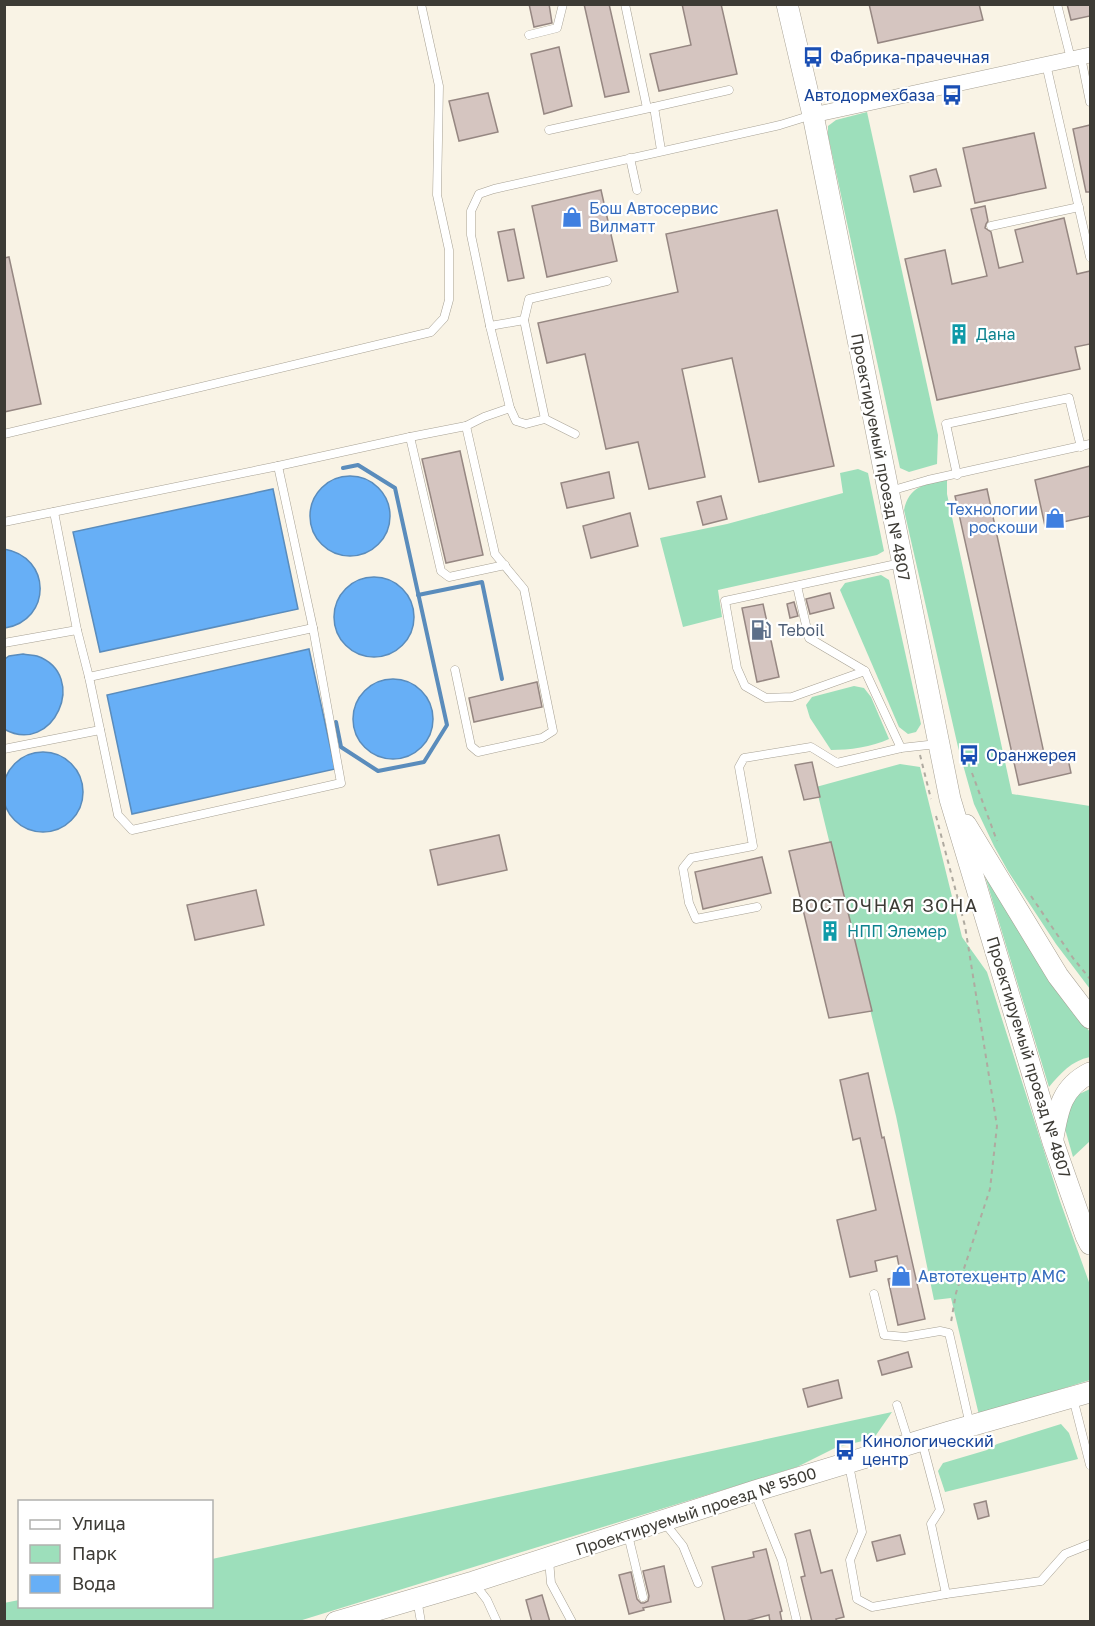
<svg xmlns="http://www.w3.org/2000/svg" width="1095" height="1626" font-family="'Golos Text',sans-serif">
<rect width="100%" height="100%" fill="#f9f3e5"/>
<g fill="#9ddfbb">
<path d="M867 112 938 435 937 464 909 472 900 468 828 135V126L836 120Z"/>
<path d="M858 469 868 473 884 551 877 555 718 590 722 617 683 627 660 538 727 524 843 493 840 473Z"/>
<path d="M947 480V494L1012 794 1090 806V989L1056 944 1008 871 994 846 974 804 958 747 904 510C909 486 925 484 947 480Z"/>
<path d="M881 575 889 580 921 724 916 732 908 734 899 727 840 590 845 583Z"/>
<path d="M854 686 864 688 871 697 889 739C872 747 849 750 831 750L810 718 806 705 812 697Z"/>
<path d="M900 764 920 767 962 937 987 972 1060 1201 1090 1285V1380L979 1415 951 1298 934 1300 896 1116 816 787Z"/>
<path d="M985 876 1065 1000 1090 1032V1057C1071 1061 1061 1073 1049 1087Z"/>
<path d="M1090 1089V1141L1073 1157 1065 1129 1068 1107 1075 1096Z"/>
<path d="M892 1412 874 1438 835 1448 797 1467 299 1621H5L4 1603 19 1600 20 1606H212V1559Z"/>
<path d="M1061 1424 1069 1433 1078 1459 945 1492 938 1471 943 1463 987 1450 997 1444Z"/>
</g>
<g fill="#67aff6" stroke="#5a8cbc" stroke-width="1.5">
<circle cx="350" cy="516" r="40"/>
<path d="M273 489 298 609 100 652 73 532Z"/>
<path d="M4 549C52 557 52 620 5 628Z"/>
<circle cx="374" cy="617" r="40"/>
<path d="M309 649 335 769 132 814 107 695Z"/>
<path d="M23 654C27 655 33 655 37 656 90 675 53 757 4 729L5 659 9 656Z"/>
<circle cx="393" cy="719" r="40"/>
<circle cx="43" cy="792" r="40"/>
</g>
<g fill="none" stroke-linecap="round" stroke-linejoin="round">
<g stroke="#5a8cbc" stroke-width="4">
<path d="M418 595 482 582 502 679"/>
<path d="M336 722 341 747 378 771 424 762 447 725 395 488 358 465 343 468"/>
</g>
</g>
<g fill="#d5c5c0" stroke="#968782" stroke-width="1.5">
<path d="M529 4H549L552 23 534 27Z"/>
<path d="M584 4H609L629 92 605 97Z"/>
<path d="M682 4H721L737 74 659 91 650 54 691 45Z"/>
<path d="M869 4H979L983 20 878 43Z"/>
<path d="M1067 4H1090V16L1071 20Z"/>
<path d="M559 47 572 106 544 114 531 54Z"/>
<path d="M488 93 498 132 459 141 449 101Z"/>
<path d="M1090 125V192H1086L1073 129Z"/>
<path d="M1034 133 1046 188 975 203 963 148Z"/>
<path d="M936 169 941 186 914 192 910 176Z"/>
<path d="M601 190 617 261 547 277 532 206Z"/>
<path d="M985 206 988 221 986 224 985 228 991 232 999 268 1023 262 1015 230 1064 218 1077 274 1090 271V344L1075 347 1080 369 937 400 905 259 945 250 952 284 987 276 971 209Z"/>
<path d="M777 210 834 466 759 482 732 358 682 369 705 477 649 489 638 442 606 449 585 354 547 363 538 323 678 292 666 234Z"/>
<path d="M514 229 524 278 508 281 498 232Z"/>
<path d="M9 257 41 404 4 412V258Z"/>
<path d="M460 451 483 555 446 563 422 459Z"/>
<path d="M1090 466V516L1045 526 1035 480Z"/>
<path d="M609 472 614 498 567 508 561 483Z"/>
<path d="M987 489 1045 758 1067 754 1071 773 1019 785 955 496Z"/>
<path d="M721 496 727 519 703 525 697 502Z"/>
<path d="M630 513 638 546 591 558 583 526Z"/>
<path d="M830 593 834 608 810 614 806 599Z"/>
<path d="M794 602 798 616 790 618 787 604Z"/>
<path d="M763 604 779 677 757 682 742 608Z"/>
<path d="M537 682 542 707 474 722 469 698Z"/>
<path d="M812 762 820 797 804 800 795 765Z"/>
<path d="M499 835 507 870 438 885 430 850Z"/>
<path d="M831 842 872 1011 829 1018 789 851Z"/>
<path d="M762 857 771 893 703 909 695 872Z"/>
<path d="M256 890 264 925 195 940 187 905Z"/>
<path d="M868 1073 882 1138 884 1137 925 1319 898 1325 888 1279 901 1276 897 1256 875 1261 877 1271 850 1277 837 1220 876 1210 860 1138 853 1140 840 1080Z"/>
<path d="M908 1352 912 1367 882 1375 878 1361Z"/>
<path d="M838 1380 842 1398 808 1407 803 1389Z"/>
<path d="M986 1501 989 1516 978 1519 974 1504Z"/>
<path d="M810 1530 821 1573 832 1570 844 1617 836 1619 837 1622H812L801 1577 805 1576 795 1534Z"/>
<path d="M900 1535 905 1554 877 1561 872 1542Z"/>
<path d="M766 1549 782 1611 780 1612 782 1622H770L769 1615 742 1622H725L712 1567 754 1557 753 1552Z"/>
<path d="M664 1566 671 1602 643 1608 644 1610 629 1614 619 1575 631 1572 637 1599 641 1603H644L648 1601 649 1596 643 1571Z"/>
<path d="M542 1595 550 1622H532L526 1600Z"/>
</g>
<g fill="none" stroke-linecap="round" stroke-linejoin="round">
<g stroke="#a7a194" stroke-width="9">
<g id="lane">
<path d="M625 4 647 108"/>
<path d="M1057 4 1071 59"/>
<path d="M529 35 557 28 563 4"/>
<path d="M1081 57 1090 102"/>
<path d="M1046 64 1090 257"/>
<path d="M654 107 729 90"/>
<path d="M549 130 654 107 661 150"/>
<path d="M630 158 637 190"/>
<path d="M991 226 1079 207"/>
<path d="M607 281 529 299 524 320 545 419 526 424 516 421 510 408 490 326 471 235V211L479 194 494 189 780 125 812 115"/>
<path d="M490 326 524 320"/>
<path d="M545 419 575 434"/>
<path d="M4 434 431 332 444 318 449 300V250L437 195 439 86 421 4"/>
<path d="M410 437 441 571 449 577 505 565"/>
<path d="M957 475 946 424 1069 398 1081 447"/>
<path d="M890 491 928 480 1090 444"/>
<path d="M4 522 278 466 410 437 466 426 484 417 510 408"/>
<path d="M797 586 809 638 865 671"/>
<path d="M77 630 89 677 118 815 132 830 341 783 313 628 278 466"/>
<path d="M4 643 77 630 54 512"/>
<path d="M455 670 471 746 478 752 542 738 553 731 524 589 495 554 466 426"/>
<path d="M89 677 313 628"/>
<path d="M901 748 865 671 792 697 766 698 745 686 737 668 725 601 901 563"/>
<path d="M4 749 100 730"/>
<path d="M757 907 696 919 689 903 683 868 691 858 753 846 739 767 744 758 811 747 837 763 901 748 937 744"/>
<path d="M874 1294 884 1335 905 1337 940 1331 949 1333 970 1425"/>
<path d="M1073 1398 1090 1465"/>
<path d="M897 1405 909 1443"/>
<path d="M922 1442 940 1510 931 1524 946 1594"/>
<path d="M849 1465 862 1532 850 1560 857 1599 872 1607 946 1594 1041 1581 1065 1554 1090 1544"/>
<path d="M755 1493 782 1560 797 1622"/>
<path d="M664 1522 683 1546 698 1583"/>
<path d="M628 1535 643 1597"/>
<path d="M549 1560 551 1583 572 1622"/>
<path d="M474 1583 487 1600 497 1622"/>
<path d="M417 1599 421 1622"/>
</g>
</g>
<g stroke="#a7a194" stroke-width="16">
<path id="street" d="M813 115 1090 55"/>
</g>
<g stroke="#a7a194" stroke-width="22">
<g id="secondary">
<path d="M787 4 813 115 950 799 1053 1142 1086 1236 1090 1244"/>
<path d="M966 825 1058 976 1090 1018"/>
<path d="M1053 1138C1058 1109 1062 1087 1090 1073"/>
<path d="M336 1622 473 1582 755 1491 949 1432 1090 1392"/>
</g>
</g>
<g stroke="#afaaa0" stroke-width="2" stroke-dasharray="4.5 4.5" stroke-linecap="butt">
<path d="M920 755 931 799"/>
<path d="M972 773 997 841"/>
<path d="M936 816 965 926 997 1126 990 1189 956 1293 951 1322"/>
<path d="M1031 896 1073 958 1090 979"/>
</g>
<use href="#lane" stroke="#fff" stroke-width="8"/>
<use href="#street" stroke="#fff" stroke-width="15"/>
<use href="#secondary" stroke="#fff" stroke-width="21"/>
</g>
<defs>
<g id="bus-bare" transform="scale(1.62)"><path d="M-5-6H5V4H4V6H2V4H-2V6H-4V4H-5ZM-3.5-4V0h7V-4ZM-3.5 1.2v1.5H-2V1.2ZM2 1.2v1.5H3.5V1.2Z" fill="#1a4fb4" stroke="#fff" stroke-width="2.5" paint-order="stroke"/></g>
<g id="shop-bare" transform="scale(1.62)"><path d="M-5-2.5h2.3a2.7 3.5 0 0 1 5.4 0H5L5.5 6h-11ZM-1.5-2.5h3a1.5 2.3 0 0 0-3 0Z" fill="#3f7fe0" stroke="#fff" stroke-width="2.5" paint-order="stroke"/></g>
<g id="building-bare" transform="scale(1.62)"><path d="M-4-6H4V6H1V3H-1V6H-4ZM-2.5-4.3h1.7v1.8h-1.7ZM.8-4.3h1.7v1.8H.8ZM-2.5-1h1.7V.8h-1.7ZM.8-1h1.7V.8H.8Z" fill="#0f9aa8" stroke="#fff" stroke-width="2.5" paint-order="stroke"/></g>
<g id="fuel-bare" transform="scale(1.62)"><path d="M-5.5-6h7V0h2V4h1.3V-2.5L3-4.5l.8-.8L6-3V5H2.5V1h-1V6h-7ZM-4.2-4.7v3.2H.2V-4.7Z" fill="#5c6f8a" stroke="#fff" stroke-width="2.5" paint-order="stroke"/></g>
</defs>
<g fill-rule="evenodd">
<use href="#bus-bare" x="813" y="57"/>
<use href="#bus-bare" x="952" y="95"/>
<use href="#shop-bare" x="572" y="217"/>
<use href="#building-bare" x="959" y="334"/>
<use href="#shop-bare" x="1055" y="518"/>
<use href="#fuel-bare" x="761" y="630"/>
<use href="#bus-bare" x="969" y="755"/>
<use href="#building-bare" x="830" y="931"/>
<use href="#shop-bare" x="901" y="1276"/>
<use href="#bus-bare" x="845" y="1450"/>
</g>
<g text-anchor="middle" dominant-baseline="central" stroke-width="4.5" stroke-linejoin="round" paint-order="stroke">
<g font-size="16" fill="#164399" stroke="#fff" text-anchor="start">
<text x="830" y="57">Фабрика-прачечная</text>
<text x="935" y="95" text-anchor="end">Автодормехбаза</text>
<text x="986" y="755">Оранжерея</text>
<text x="862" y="1441">Кинологический<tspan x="862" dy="18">центр</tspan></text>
</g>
<g font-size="16" fill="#366cbe" stroke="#fff" text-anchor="start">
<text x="589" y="208">Бош Автосервис<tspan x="589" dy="18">Вилматт</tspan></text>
<text x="1038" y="509" text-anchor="end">Технологии<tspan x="1038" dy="18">роскоши</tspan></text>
<text x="918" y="1276">Автотехцентр АМС</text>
</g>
<g font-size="16" fill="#0d838f" stroke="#fff" text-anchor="start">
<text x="976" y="334">Дана</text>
<text x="847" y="931">НПП Элемер</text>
</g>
<g font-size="16" fill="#3d3b35" stroke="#fff">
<text transform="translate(881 457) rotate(79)">Проектируемый проезд № 4807</text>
<text transform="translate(1029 1057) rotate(73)">Проектируемый проезд № 4807</text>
<text transform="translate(696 1511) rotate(-18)">Проектируемый проезд № 5500</text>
</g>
<g font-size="16" fill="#4e5e75" stroke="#fff" text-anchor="start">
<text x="778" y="630">Teboil</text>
</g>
<g font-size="18" letter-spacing="1.5" fill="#3d3b35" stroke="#fff">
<text x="885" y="905">ВОСТОЧНАЯ ЗОНА</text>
</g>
</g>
<rect width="1095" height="1626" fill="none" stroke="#3d3b35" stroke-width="12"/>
<rect x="18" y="1500" width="195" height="108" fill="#ffffff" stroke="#b1b1ae" stroke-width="1.5"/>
<rect x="30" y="1520" width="30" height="9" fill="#ffffff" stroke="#b1b1ae" stroke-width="1.5"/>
<text x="72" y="1530" font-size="18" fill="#3d3b35">Улица</text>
<rect x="30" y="1545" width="30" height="18" fill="#9ddfbb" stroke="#b1b1ae" stroke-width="1.5"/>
<text x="72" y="1560" font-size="18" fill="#3d3b35">Парк</text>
<rect x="30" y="1575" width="30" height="18" fill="#67aff6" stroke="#b1b1ae" stroke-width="1.5"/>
<text x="72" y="1590" font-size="18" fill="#3d3b35">Вода</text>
</svg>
